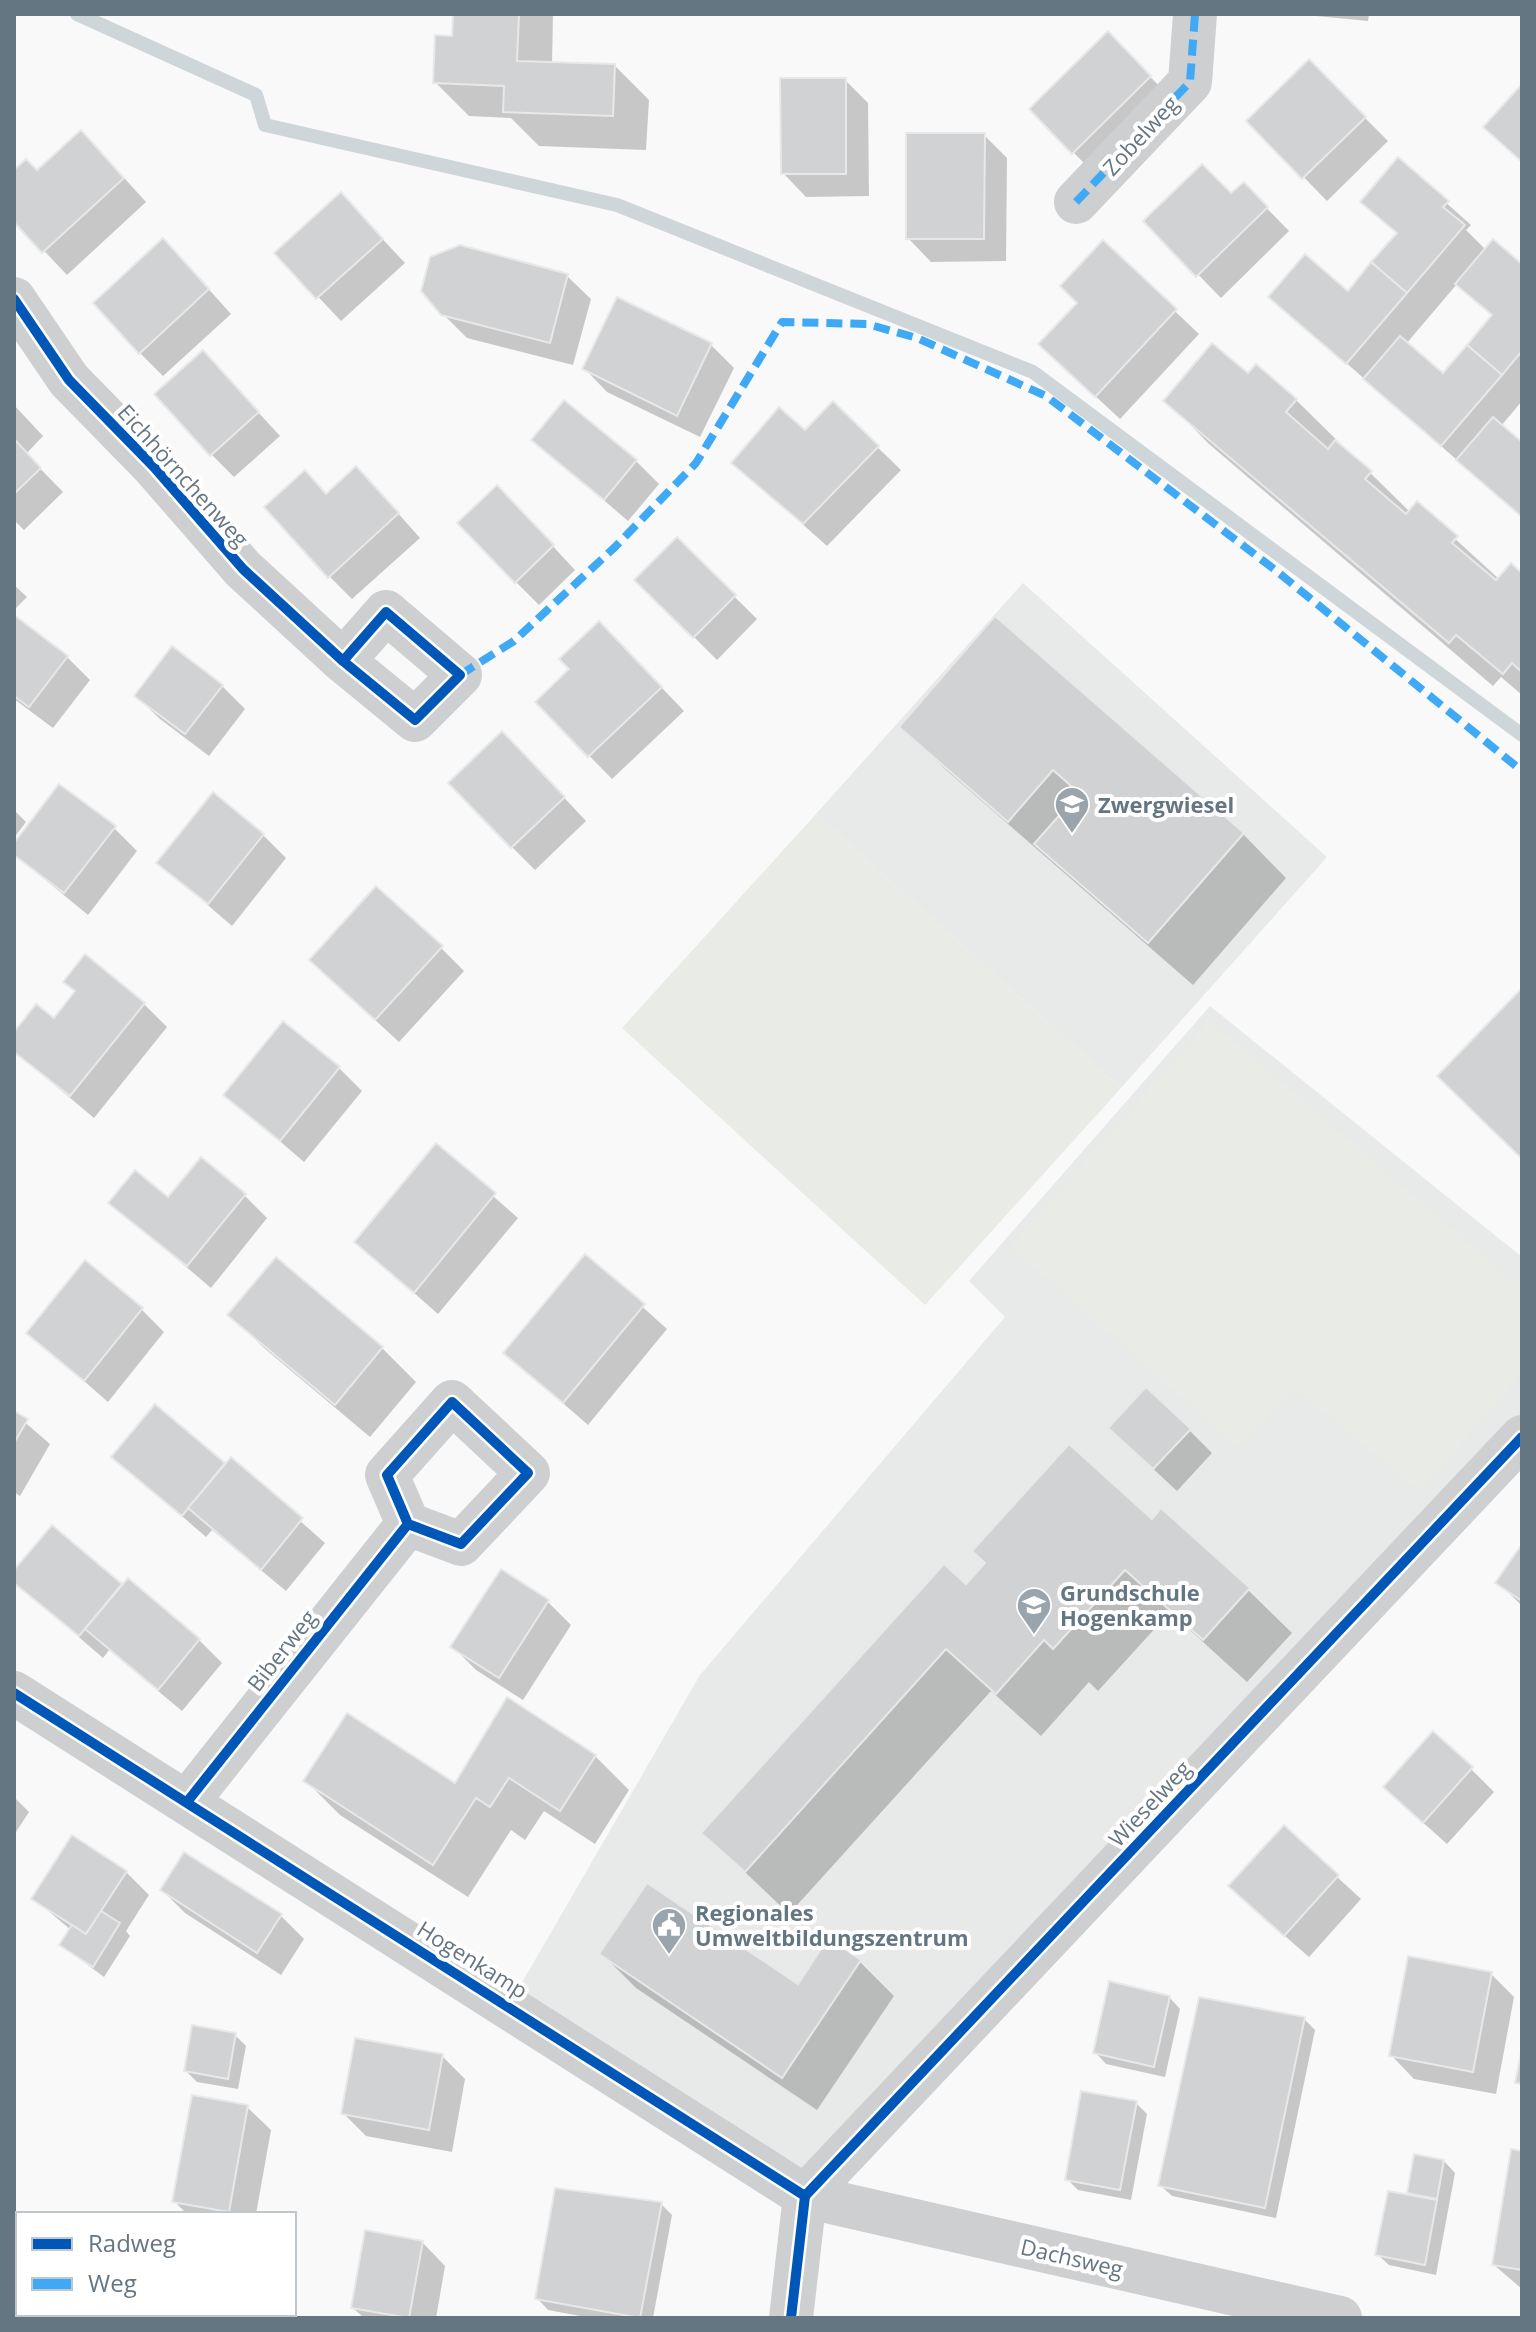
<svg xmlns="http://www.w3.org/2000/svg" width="1536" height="2332" font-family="'Open Sans',sans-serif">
<rect width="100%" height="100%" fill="#f9f9f9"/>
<g fill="#e8e9e9">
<path d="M1023 583 1327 857 1121 1088 816 814Z"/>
<path d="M1210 1006 1522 1257V1437L805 2196 509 2005 700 1675 1005 1317 969 1281Z"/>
</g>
<g fill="#e8ebe6">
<path d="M816 814 1121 1088 925 1305 622 1028Z"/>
<path d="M1210 1020 1522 1289V1373L1420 1492 1294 1388 1239 1448 1010 1247Z"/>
<path d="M56 2314H205L204 2318H55Z"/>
</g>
<g fill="#0003" fill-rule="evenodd">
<path d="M455 14H553L552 64 615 66 649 100 646 150 539 146 511 118 469 116 435 82 454 38Z"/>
<path d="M1295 14H1369L1368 21Z"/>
<path d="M1108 34 1173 100 1096 175 1073 152Z"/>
<path d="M1309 62 1388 141 1327 201 1249 121Z"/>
<path d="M845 80 868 103 869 196 806 197 783 173Z"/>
<path d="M984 135 1007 158 1006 261 931 262 908 238Z"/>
<path d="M104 156 146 202 67 275 14 219V172H37Z"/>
<path d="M1398 160 1471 225 1466 230 1486 250 1522 267V401L1501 426 1522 445V517L1271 297 1348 294 1398 235 1363 202ZM1457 284 1493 317 1443 376 1406 344Z"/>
<path d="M1244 185 1289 231 1221 298 1146 221 1231 196Z"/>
<path d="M341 195 405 263 341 321 277 253Z"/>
<path d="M1103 243 1199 334 1120 419 1064 367 1079 303Z"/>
<path d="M186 264 231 314 163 376 140 353Z"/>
<path d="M567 276 591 299 573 365 467 338 443 314Z"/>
<path d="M711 345 734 368 700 437 607 392 584 368Z"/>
<path d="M203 352 280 436 234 477 211 454Z"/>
<path d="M1248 376 1296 400 1410 512 1417 504 1499 579 1522 575V695L1501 677 1493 686 1209 444 1166 400Z"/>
<path d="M833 404 901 470 827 546 734 463 805 433Z"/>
<path d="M14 405 43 436 26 454 63 492 24 530 14 520Z"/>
<path d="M534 440 636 461 659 484 628 521Z"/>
<path d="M379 492 420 538 352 599 329 576Z"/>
<path d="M520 511 575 570 539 605 516 582Z"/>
<path d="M677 540 757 619 717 660 637 580Z"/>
<path d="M14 585 27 597 15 609 14 608Z"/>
<path d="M14 617 67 657 90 680 53 728 14 699Z"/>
<path d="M996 619 1243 834 1286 878 1193 985 946 770 902 726Z"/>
<path d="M622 646 684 711 612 779 537 702Z"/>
<path d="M222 686 245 709 209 756 160 719 136 696Z"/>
<path d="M525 756 586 821 535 870 512 847Z"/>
<path d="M14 810 26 822 14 838Z"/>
<path d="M114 828 137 851 88 915 14 854V847Z"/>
<path d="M263 835 286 858 232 926 159 863Z"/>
<path d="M441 948 464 971 399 1042 335 983Z"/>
<path d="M65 982 144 1004 167 1027 94 1118 14 1051V1035L54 1021 76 993Z"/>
<path d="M339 1068 362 1091 304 1162 226 1095Z"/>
<path d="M436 1146 518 1218 438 1314 356 1242Z"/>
<path d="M244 1195 267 1218 211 1288 111 1203Z"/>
<path d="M586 1256 667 1329 588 1425 505 1353Z"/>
<path d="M141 1309 164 1332 108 1402 29 1333Z"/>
<path d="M230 1315 382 1348 416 1382 370 1437 264 1348Z"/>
<path d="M155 1407 226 1466 231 1460 325 1543 286 1591 212 1530 206 1537 114 1457Z"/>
<path d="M14 1413 50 1444 20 1496 14 1492Z"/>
<path d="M1189 1430 1212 1453 1177 1491 1134 1451Z"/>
<path d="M1152 1521 1248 1590 1292 1633 1247 1682 1170 1612 1098 1691 1089 1682 1041 1736 991 1691 789 1914 704 1833 967 1587Z"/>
<path d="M52 1528 122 1587 199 1640 222 1663 182 1711 109 1650 103 1658 14 1581V1573Z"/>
<path d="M1522 1548V1606L1498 1582Z"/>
<path d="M548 1602 571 1625 523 1700 476 1670 453 1647Z"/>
<path d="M595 1756 629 1790 595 1844 544 1811 525 1840 511 1830 468 1897 340 1815 306 1781 455 1785Z"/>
<path d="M1471 1769 1494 1792 1447 1844 1409 1810Z"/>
<path d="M14 1797 29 1812 14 1835Z"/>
<path d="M1284 1828 1361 1899 1309 1957 1254 1909Z"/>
<path d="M126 1872 149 1895 126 1931 130 1936 104 1977 61 1945 71 1930 34 1899Z"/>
<path d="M162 1890 281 1916 304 1939 281 1975 185 1913Z"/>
<path d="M602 1954 799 1987 860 1962 894 1996 817 2110 636 1988Z"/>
<path d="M1491 1974 1514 1997 1496 2094 1414 2079 1391 2055Z"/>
<path d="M1169 1997 1180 2009 1165 2077 1106 2064 1095 2052Z"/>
<path d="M1304 2019 1315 2030 1276 2218 1172 2196 1160 2185Z"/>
<path d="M235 2035 246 2046 238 2089 197 2082 186 2071Z"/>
<path d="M442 2056 465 2079 452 2152 366 2136 343 2113Z"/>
<path d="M1136 2103 1147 2114 1131 2200 1078 2190 1067 2179Z"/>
<path d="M247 2107 271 2130 256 2214H187L175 2202Z"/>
<path d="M1522 2153V2289L1494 2265Z"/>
<path d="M1415 2156 1444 2161 1455 2173 1436 2275 1389 2265 1377 2254 1408 2196Z"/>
<path d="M661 2204 672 2215 653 2318H591L548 2310 537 2298Z"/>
<path d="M422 2242 445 2266 436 2318H364L353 2308Z"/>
</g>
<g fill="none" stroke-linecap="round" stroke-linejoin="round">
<path stroke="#ced6d9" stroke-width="14" d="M77 14 256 95 265 125 617 205 1033 372 1522 735"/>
</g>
<g fill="#d0d2d3" stroke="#e8e8e8" stroke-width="2">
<path d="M453 14H519L517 61 615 64 613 116 503 112 504 86 433 83 435 35 452 36Z"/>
<path d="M1108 31 1151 76 1072 154 1029 109Z"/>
<path d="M1309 59 1366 117 1302 179 1246 121Z"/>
<path d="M780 78H846V174H781Z"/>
<path d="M1522 84V162L1483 127Z"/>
<path d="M81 130 124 178 42 253 14 222V170L26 159 37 170Z"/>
<path d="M906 133H985L984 239H906Z"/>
<path d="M1398 157 1449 201 1443 207 1465 225 1407 293 1371 262 1397 233 1360 202Z"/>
<path d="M1202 164 1231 193 1244 182 1268 207 1196 277 1143 221Z"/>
<path d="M341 192 383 239 316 299 274 253Z"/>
<path d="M163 238 209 289 139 354 93 303Z"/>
<path d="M1493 239 1522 264V351L1502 375 1467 345 1492 315 1455 284Z"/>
<path d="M1103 240 1177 309 1095 397 1038 344 1077 303 1060 286Z"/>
<path d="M460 245 568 274 550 343 441 315 421 291 430 257Z"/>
<path d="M1305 254 1348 291 1371 262 1407 293 1346 364 1268 297Z"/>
<path d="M617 297 712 343 677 416 582 369Z"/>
<path d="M1400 336 1443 373 1467 345 1502 375 1441 446 1363 379Z"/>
<path d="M1212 343 1248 373 1256 364 1297 399 1286 412 1328 449 1335 440 1372 471 1365 479 1406 514 1417 501 1458 536 1452 543 1496 580 1511 563 1522 573V672L1512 663 1503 674 1456 635 1449 643 1163 401Z"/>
<path d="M203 350 259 412 210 456 154 394Z"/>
<path d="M564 400 637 460 604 500 531 440Z"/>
<path d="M833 401 879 446 803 524 731 463 779 407 805 430Z"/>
<path d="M1493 417 1522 442V517L1456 460Z"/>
<path d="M14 439 41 468 14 494Z"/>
<path d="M356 466 399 513 328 578 264 507 305 470 326 494Z"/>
<path d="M497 485 554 545 515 583 457 523Z"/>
<path d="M677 537 736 595 693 638 634 580Z"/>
<path d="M14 615 68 656 29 707 14 696Z"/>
<path d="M995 616 1244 833 1148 943 1034 844 1079 793 1053 770 1008 822 899 727Z"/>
<path d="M599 621 662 687 588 757 535 702 569 669 559 659Z"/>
<path d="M172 646 223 685 185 734 134 696Z"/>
<path d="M502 731 565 797 511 848 448 783Z"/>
<path d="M59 784 116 826 64 893 14 855V843Z"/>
<path d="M213 792 264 834 208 904 156 863Z"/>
<path d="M376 886 443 946 375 1020 309 960Z"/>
<path d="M85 954 145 1003 70 1096 14 1052V1032L36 1004 54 1018 75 991 63 982Z"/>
<path d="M1522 988V1159L1437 1076Z"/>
<path d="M283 1021 340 1067 280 1141 223 1095Z"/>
<path d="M436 1143 496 1193 414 1293 354 1242Z"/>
<path d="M201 1157 246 1194 187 1266 108 1203 135 1170 168 1197Z"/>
<path d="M585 1254 645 1304 563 1403 503 1353Z"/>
<path d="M276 1257 383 1347 335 1405 227 1315Z"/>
<path d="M85 1260 143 1308 84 1381 26 1333Z"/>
<path d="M1146 1387 1191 1429 1153 1469 1108 1428Z"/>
<path d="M155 1404 225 1463 182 1516 111 1457Z"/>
<path d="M14 1411 28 1419 14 1443Z"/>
<path d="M1069 1444 1152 1519 1161 1508 1250 1588 1203 1640 1125 1570 1053 1649 1044 1640 996 1694 946 1649 745 1872 701 1833 944 1564 966 1584 985 1563 972 1551Z"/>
<path d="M231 1457 303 1518 261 1570 188 1508Z"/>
<path d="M52 1525 122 1584 79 1636 14 1583V1570Z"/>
<path d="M1522 1544V1601L1495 1583Z"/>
<path d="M501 1569 549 1600 499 1678 450 1647Z"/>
<path d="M128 1578 200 1639 158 1690 85 1629Z"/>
<path d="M507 1697 596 1755 560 1811 509 1778 490 1807 476 1798 433 1865 303 1781 347 1713 455 1783Z"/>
<path d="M1433 1731 1473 1767 1423 1823 1383 1787Z"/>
<path d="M1284 1825 1339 1875 1284 1936 1228 1886Z"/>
<path d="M72 1835 127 1871 86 1934 31 1899Z"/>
<path d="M184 1852 282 1914 257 1953 160 1890Z"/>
<path d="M647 1883 798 1984 828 1938 861 1960 782 2078 599 1954Z"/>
<path d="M101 1911 120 1923 93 1967 59 1945 72 1925 86 1934Z"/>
<path d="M1408 1956 1492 1972 1473 2072 1389 2056Z"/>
<path d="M1109 1981 1170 1996 1154 2067 1093 2053Z"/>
<path d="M1199 1997 1305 2017 1265 2208 1158 2186Z"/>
<path d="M192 2025 236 2033 228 2079 184 2071Z"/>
<path d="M355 2038 443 2054 429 2130 341 2114Z"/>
<path d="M1522 2048V2084L1515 2083Z"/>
<path d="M1081 2091 1137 2101 1120 2190 1065 2180Z"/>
<path d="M192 2095 248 2105 229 2212 172 2202Z"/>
<path d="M1511 2149 1522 2151V2270L1492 2265Z"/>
<path d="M1414 2154 1444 2160 1437 2199 1407 2193Z"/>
<path d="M555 2188 662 2202 640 2318 535 2299Z"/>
<path d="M1388 2191 1437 2200 1425 2265 1375 2255Z"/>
<path d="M365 2230 423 2241 409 2318 351 2308Z"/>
</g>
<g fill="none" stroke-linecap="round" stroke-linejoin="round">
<g stroke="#cecfd0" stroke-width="44">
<path d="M1076 202 1190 82 1195 14"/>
<path d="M14 299 69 380 154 467 243 569 343 661 415 720 460 675 386 612 343 661"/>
<path d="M14 1693 805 2196 791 2318"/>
<path d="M187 1802 408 1524 461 1544 528 1473 452 1402 387 1475 408 1524"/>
<path d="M805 2196 1522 1437"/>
<path d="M805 2196 1340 2318"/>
</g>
<g stroke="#3fa9f5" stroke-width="8" stroke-dasharray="16 8" stroke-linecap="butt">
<path d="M1076 202 1190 82 1195 14"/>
<path d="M460 675 514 641 615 547 696 463 782 322 867 324 917 338 1046 396 1274 569 1522 771"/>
</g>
<g stroke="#fff" stroke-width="15">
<g id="cycleway">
<path d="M14 299 69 380 154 467 243 569 343 661 415 720 460 675 386 612 343 661"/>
<path d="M14 1693 805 2196 791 2318"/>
<path d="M187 1802 408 1524 461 1544 528 1473 452 1402 387 1475 408 1524"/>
<path d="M805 2196 1522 1437"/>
</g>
</g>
<use href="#cycleway" stroke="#0057b8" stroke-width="10"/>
</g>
<defs>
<g id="school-pin" transform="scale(1.8)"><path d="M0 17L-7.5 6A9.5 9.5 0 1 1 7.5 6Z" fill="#99a4ac" stroke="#fff"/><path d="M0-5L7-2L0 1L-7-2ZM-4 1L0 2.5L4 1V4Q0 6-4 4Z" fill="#fff"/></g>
<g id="civic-pin" transform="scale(1.8)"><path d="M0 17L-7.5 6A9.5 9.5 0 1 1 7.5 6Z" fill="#99a4ac" stroke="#fff"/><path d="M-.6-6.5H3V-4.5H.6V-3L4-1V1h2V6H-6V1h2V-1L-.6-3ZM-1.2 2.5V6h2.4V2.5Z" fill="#fff"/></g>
</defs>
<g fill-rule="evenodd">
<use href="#school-pin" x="1072" y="804"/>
<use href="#school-pin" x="1034" y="1605"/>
<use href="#civic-pin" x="669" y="1925"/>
</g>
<g text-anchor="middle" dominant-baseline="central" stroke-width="8" stroke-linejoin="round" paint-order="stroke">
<g font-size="22" fill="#657683" stroke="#fff">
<text transform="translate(1140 135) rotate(-47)">Zobelweg</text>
<text transform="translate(184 475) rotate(48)">Eichhörnchenweg</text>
<text transform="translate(281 1650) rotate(-52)">Biberweg</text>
<text transform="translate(1149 1803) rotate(-47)">Wieselweg</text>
<text transform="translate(473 1959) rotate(32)">Hogenkamp</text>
<text transform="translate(1072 2257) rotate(13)">Dachsweg</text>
</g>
<g font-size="22" font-weight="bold" fill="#657683" stroke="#fff" text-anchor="start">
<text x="1098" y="804">Zwergwiesel</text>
<text x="1060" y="1592">Grundschule<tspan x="1060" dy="25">Hogenkamp</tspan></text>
<text x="695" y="1912">Regionales<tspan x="695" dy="25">Umweltbildungszentrum</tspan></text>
</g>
</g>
<rect width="1536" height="2332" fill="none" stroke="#657683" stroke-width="32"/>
<rect x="16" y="2212" width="280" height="104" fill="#ffffff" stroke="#c1c8cd" stroke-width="2"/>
<rect x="32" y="2238" width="40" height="12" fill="#0057b8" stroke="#c1c8cd" stroke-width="2"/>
<text x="88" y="2252" font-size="24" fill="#657683">Radweg</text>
<rect x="32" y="2278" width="40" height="12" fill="#3fa9f5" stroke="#c1c8cd" stroke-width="2"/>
<text x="88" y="2292" font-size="24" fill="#657683">Weg</text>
</svg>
